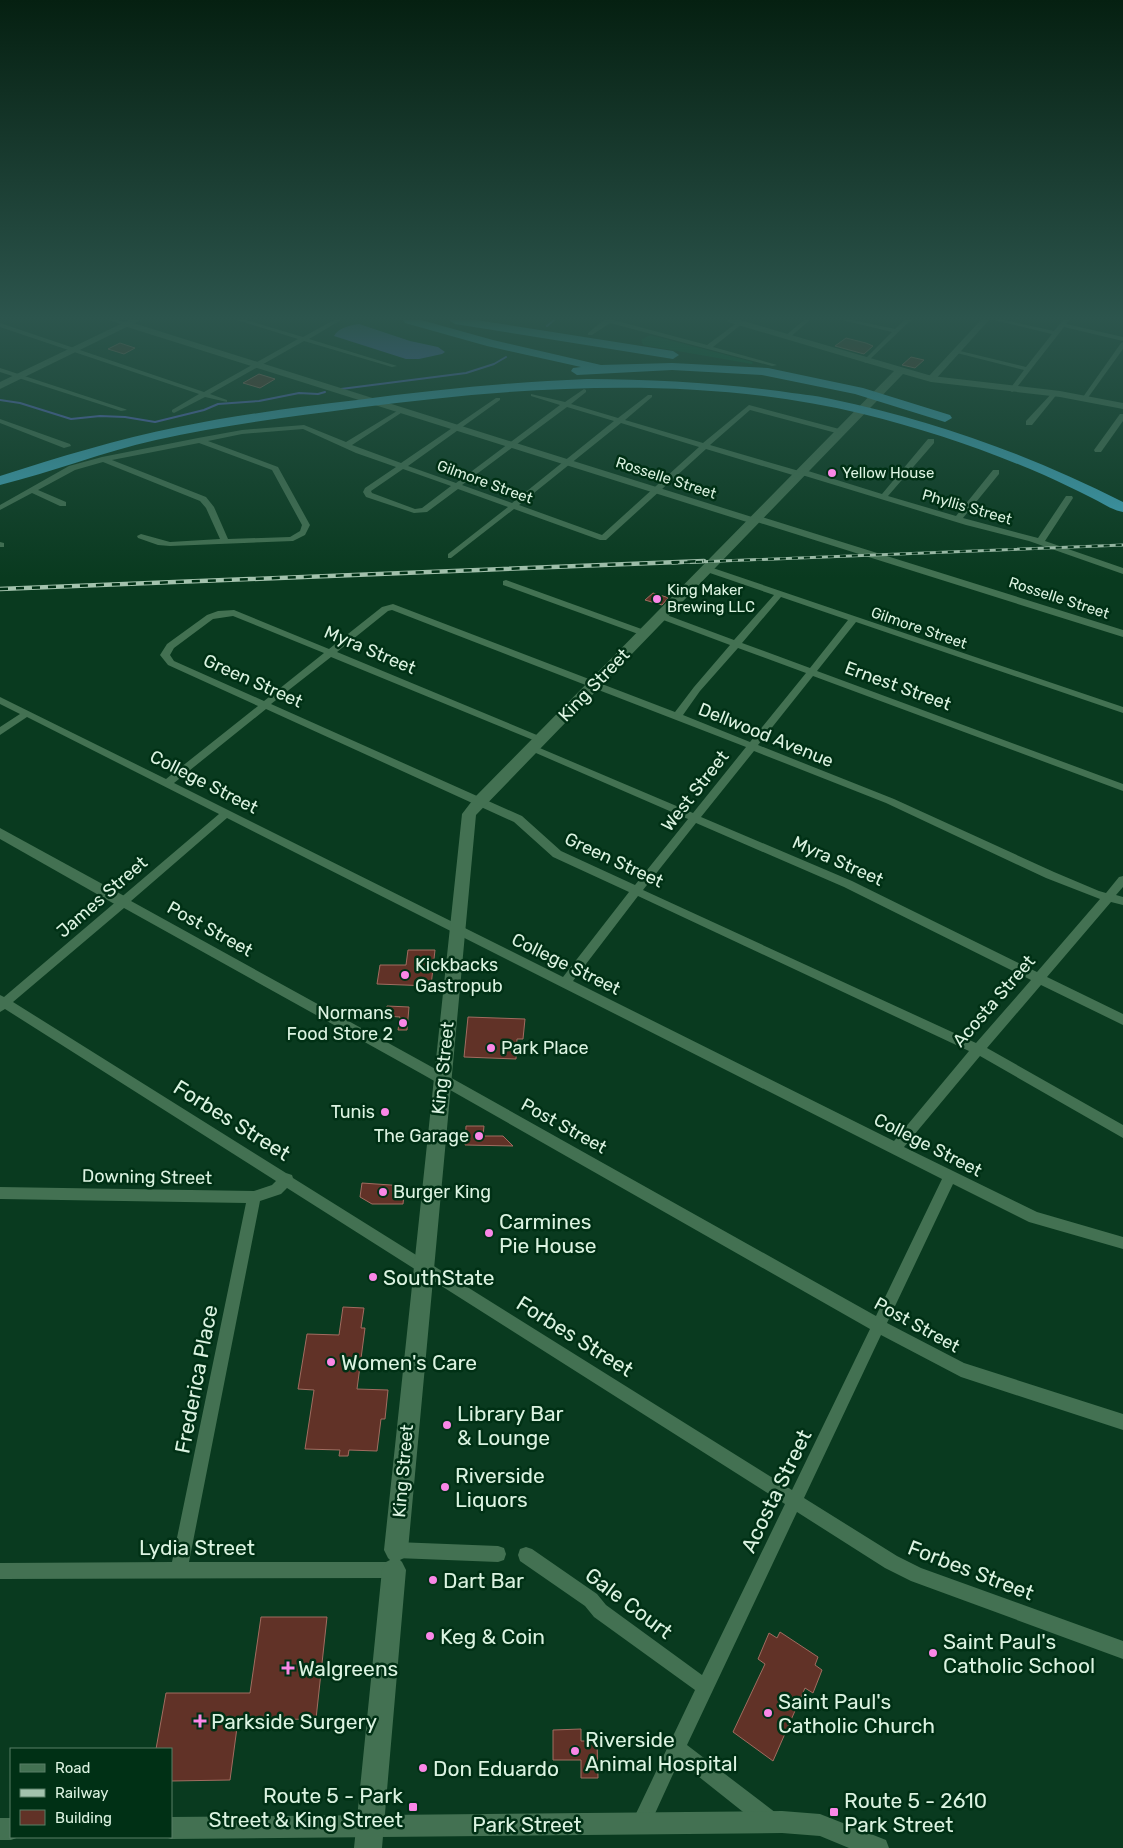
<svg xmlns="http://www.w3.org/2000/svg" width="1123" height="1848" font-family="Rubik,sans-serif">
<rect width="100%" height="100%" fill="#093a1f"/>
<path fill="#02572d" d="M650 335 753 362 752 364 643 345 641 340Z"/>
<path fill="#5766c5" d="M359 324 410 341 438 347 445 352 442 354 419 359H406L334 336C338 328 350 325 359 324Z"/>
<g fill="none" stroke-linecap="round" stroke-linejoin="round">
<g stroke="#5766c5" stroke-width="2">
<path d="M547 326 554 320"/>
<path d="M341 389 466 373 494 364 506 357"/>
<path d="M0 400 20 403 71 419 100 416 125 417 155 422 204 410 218 404 259 401 299 393 318 394 325 392"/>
</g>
</g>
<g fill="#613227" stroke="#a16c60">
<path d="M846 338 866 343 873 346 864 354 835 346Z"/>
<path d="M120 343 135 348 124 354 108 349Z"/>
<path d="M911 357 924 360 915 368 902 365Z"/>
<path d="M259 374 275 379 260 388 243 383Z"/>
<path d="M653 593 666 597 668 598 662 605 645 600Z"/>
<path d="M408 950H435L431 986 377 984 380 965H406Z"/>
<path d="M387 1006 409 1007 407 1030H398L400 1017 386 1016Z"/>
<path d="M468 1017 525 1019 523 1039H517L516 1059 464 1057Z"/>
<path d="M466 1126H484L483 1136H503L513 1146 465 1145Z"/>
<path d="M362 1183 405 1186 403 1204H372L360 1197Z"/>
<path d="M343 1307 364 1308 361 1328H365L357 1389 388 1390 385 1419H381L377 1451 349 1450 348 1456H339L340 1450 305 1449 314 1390 298 1389 307 1334 339 1335Z"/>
<path d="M261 1617H327L316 1719 238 1720 230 1780 171 1781V1749H156L166 1693H250Z"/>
<path d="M780 1632 818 1657 815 1665 822 1670 813 1693 805 1688 773 1761 733 1732 765 1664 758 1659 769 1633 777 1638Z"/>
<path d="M581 1729V1741H597L598 1778H581V1760H553V1730Z"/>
</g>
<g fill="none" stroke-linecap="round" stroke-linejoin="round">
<g fill="#437152" fill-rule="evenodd">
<path d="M109 320H118L130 324 127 326Z"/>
<path d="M237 320H246L303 337 334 320H341L309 339 397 366 392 367 304 341 210 394 227 400V402L205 397 174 413 172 412V410L199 394 0 327V323L204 392 298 339Z"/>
<path d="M604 320H613L707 345 738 322H742V324L713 347 777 365 772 366 610 323 592 335H588V333Z"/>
<path d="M804 320H810L789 338H785V336Z"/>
<path d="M842 320H852L895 329 905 320H911L866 363 864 362V360L892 332Z"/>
<path d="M994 320H1004L1054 331 1063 320H1069L1066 324 1123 337V341L1064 327 1014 391 1012 392 1009 390 1024 370 953 352 956 350 1026 367 1052 334Z"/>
<path d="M1123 342V349L1087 399H1083V397L1121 343Z"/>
<path d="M0 368 125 409 127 410 121 411 0 372Z"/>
<path d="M584 389 586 390V392L571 404 618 418 648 395H652V397L625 420 703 443 749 405 843 430 844 432 840 434 750 410 710 445 799 471 805 470 882 494 928 439H934V443L888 496 956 516 993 470H999V474L963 518 1038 538 1066 496H1072L1073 498 1045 541 1123 568V574L1029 541 966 525 802 475 796 476 706 449 606 540H600L514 509 451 558H448V554L508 507 458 489 427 512 414 513 366 497 363 492 365 488 396 467 356 453 303 429 242 434 208 441 278 467 310 525 305 535 293 541 170 546 158 545 138 538 137 536 141 534 170 542 220 539 206 508 200 501 103 462 75 470 38 490 66 502V506H60L32 493 0 510V505L69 466 102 457 198 438 242 430 304 425 346 442 402 408 406 410 404 411 352 445 401 463 496 398H500V400L408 466 456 483 560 405 531 396V394L565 402ZM567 407 614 421 512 503 462 485ZM621 423 699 447 602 535 519 505ZM199 443 272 470 302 525 300 531 290 537 228 539 214 507 206 497 112 460ZM403 469 451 486 422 508 415 509 372 493 371 491Z"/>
<path d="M1053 392 1058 393 1032 425H1026V421Z"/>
<path d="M1120 414H1123V421L1101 452H1095L1094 450Z"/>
<path d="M0 419 70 444 71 446 64 448 0 423Z"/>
<path d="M0 542 4 543V547H0Z"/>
<path d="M707 566 1123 707V713L856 622 817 671 1123 784V791L813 676 758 745 894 799 1054 872 1099 891 1106 893 1119 877 1123 876V887L1116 895 1123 897V905L1111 902 1047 977 1123 1014V1025L1041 985 987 1048 1123 1125V1138L980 1056 904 1147 1037 1212 1123 1237V1249L1029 1222 953 1184 887 1323 964 1363 1123 1414V1430L961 1377 881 1335 804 1498 897 1556 921 1568 1123 1641V1659L911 1581 885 1568 797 1512 687 1745 776 1813 778 1820 776 1827 769 1829 762 1827 679 1761 647 1831 640 1833 633 1831 631 1824 695 1690 594 1617 585 1606 520 1561 518 1555 520 1549 526 1547 532 1549 597 1594 606 1605 702 1675 785 1504 287 1188 281 1194 260 1201 189 1562H394L400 1564 402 1570 400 1576 394 1578 0 1579V1563L172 1562 246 1203 0 1199V1187L254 1191 272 1185 276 1181 5 1009 0 1012V995L4 997 219 814 27 717 0 735V727L20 714 0 704V697L166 779 258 706 168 665 160 655 167 644 207 615 218 611 234 610 329 649 382 607 393 604 675 712 694 687 730 645 658 618V614H664L734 640 774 595 704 571V567ZM781 597 848 620 810 668 742 643ZM392 610 746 747 693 813 535 746H529L527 748 529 750 688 819 635 885 561 851 522 816 271 704 331 657 538 742H544L546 740 544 738 337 652 388 611ZM233 616 324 653 264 701 174 661 170 655 174 648 213 619ZM738 648 806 673 750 742 683 715 700 691ZM266 709 514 822 553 857 629 892 563 977 174 783ZM754 751 886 803 1046 878 1100 899 1037 972 852 881 701 817ZM227 818 942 1179 876 1316 430 1066 131 901ZM696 823 844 887 1031 980 976 1043 643 890ZM638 896 969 1051 894 1141 573 981ZM124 908 422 1074 870 1329 792 1490 293 1178 292 1175 286 1173 13 1002Z"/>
<path d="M506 580 647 631 648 633 644 636 641 635 503 585V581Z"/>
<path d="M396 1542 498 1546 504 1548 506 1554 504 1560 498 1562 396 1558 390 1556 388 1550 390 1544Z"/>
</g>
<g fill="#437152" fill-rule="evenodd">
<path d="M981 320H989L934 381H928V377Z"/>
<path d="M124 322H130L752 517 759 516 1123 630V637L757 522 750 523 124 326Z"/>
<path d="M0 828 128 898 130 902 128 906H118L0 839Z"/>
<path d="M782 1811 820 1814 886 1840 889 1848H849L820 1836 782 1833 171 1839 165 1837H171V1817Z"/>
<path d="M0 1818H11V1837H19L11 1840H0Z"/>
</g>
<g fill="#437152" fill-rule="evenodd">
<path d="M129 320H141L0 389V382Z"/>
<path d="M727 320H740L932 376 1060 391 1123 403V409L1060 397 931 382 903 374 476 815 408 1550 404 1558 400 1560 402 1562 406 1570 382 1848H354L382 1570 386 1562 390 1560 388 1558 384 1550 462 814 475 797 894 371 728 322Z"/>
</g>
<g fill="#3fa2b6" fill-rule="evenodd">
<path d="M403 320H421L493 340 601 365 672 363 768 368 863 388 950 415 952 418 945 422 855 394 762 375 672 370 577 375 571 371 573 368 581 367 487 346 405 323Z"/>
<path d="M449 320H476L673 351 679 355 673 359 455 324Z"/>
<path d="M587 379C651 379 715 383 779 391 796 394 815 395 831 399 933 420 1030 455 1123 502V512C1112 510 1102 503 1092 498 1076 490 1060 482 1044 475 986 450 925 429 863 414 697 374 524 386 356 408 289 417 222 425 156 440 103 452 52 472 0 485V476C59 457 118 439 178 427 237 415 298 407 357 400 434 390 510 382 587 379Z"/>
</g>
<g stroke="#a3c2ad" stroke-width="3">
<path id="rail-far1" d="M672 563 1123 545"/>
</g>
<g stroke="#a3c2ad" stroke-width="4.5">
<path id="rail" d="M0 589 704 561"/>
</g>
<use href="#rail-far1" stroke="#003015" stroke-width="2" stroke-dasharray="6" stroke-linecap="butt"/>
<use href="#rail" stroke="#003015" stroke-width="2.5" stroke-dasharray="8" stroke-linecap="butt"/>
</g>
<linearGradient id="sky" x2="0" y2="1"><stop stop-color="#052011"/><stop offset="0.55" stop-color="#2c554d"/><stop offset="1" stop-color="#2c554d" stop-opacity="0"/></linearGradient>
<rect width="1123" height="578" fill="url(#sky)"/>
<g fill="#fa87e7" stroke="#003015" stroke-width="2">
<circle cx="832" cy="473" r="5"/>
<circle cx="657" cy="599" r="5"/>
<circle cx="405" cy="975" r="5"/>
<circle cx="403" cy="1023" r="5"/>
<circle cx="491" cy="1048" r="5"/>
<circle cx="385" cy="1112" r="5"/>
<circle cx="479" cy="1136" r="5"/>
<circle cx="383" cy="1192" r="5"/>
<circle cx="489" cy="1233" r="5"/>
<circle cx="373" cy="1277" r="5"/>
<circle cx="331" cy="1362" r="5"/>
<circle cx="447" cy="1425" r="5"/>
<circle cx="445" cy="1487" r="5"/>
<circle cx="433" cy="1580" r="5"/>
<circle cx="430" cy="1636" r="5"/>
<circle cx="933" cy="1653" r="5"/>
<path d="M285.5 1660.5h5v5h5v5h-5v5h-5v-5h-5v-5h5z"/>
<circle cx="768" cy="1713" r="5"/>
<path d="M197.5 1713.5h5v5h5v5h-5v5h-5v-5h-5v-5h5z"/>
<circle cx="575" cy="1751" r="5"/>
<circle cx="423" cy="1768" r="5"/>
<rect x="408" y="1802" width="10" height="10" rx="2.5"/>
<rect x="829" y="1807" width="10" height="10" rx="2.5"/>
</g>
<g text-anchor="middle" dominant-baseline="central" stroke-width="5" stroke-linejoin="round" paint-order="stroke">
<g font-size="15" fill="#dbf3e1" stroke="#003015" text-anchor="start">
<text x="842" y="473">Yellow House</text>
<text x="667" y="590">King Maker<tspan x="667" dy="17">Brewing LLC</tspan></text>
</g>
<g font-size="15" fill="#dbf3e1" stroke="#003015">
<text transform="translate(666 478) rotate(18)">Rosselle Street</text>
<text transform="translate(485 482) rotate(20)">Gilmore Street</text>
<text transform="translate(967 507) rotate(16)">Phyllis Street</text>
<text transform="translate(1059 598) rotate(18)">Rosselle Street</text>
<text transform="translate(919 628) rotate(19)">Gilmore Street</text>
</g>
<g font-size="18" fill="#dbf3e1" stroke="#003015">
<text transform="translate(370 650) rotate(23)">Myra Street</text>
<text transform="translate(253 681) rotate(24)">Green Street</text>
<text transform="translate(594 685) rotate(-46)">King Street</text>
<text transform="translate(898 686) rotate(20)">Ernest Street</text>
<text transform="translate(766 735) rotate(22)">Dellwood Avenue</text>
<text transform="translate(204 782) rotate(27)">College Street</text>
<text transform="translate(695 791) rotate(-52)">West Street</text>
<text transform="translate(614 860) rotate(25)">Green Street</text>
<text transform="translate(838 861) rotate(24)">Myra Street</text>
<text transform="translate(102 897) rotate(-41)">James Street</text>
<text transform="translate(210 929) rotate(29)">Post Street</text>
<text transform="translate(566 964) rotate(26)">College Street</text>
<text transform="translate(994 1001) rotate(-49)">Acosta Street</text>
<text transform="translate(443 1068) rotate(-84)">King Street</text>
<text transform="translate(564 1126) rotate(29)">Post Street</text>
<text transform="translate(928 1145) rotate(27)">College Street</text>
<text transform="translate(147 1177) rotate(1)">Downing Street</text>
<text transform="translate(917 1325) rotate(29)">Post Street</text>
<text transform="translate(403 1471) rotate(-85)">King Street</text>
</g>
<g font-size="18" fill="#dbf3e1" stroke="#003015" text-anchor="start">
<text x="415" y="965">Kickbacks<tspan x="415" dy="21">Gastropub</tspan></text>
<text x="393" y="1013" text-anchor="end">Normans<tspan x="393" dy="21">Food Store 2</tspan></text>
<text x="501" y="1048">Park Place</text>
<text x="375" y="1112" text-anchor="end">Tunis</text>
<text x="469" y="1136" text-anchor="end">The Garage</text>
<text x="393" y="1192">Burger King</text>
</g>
<g font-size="21" fill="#dbf3e1" stroke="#003015">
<text transform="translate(232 1120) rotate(32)">Forbes Street</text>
<text transform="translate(575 1336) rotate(32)">Forbes Street</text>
<text transform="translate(196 1379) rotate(-79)">Frederica Place</text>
<text transform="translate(776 1491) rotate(-64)">Acosta Street</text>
<text x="197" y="1547">Lydia Street</text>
<text transform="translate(971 1570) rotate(21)">Forbes Street</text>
<text transform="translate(629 1603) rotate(37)">Gale Court</text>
<text x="527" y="1824">Park Street</text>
</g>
<g font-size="21" fill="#dbf3e1" stroke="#003015" text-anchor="start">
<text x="499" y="1221">Carmines<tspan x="499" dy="24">Pie House</tspan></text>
<text x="383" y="1277">SouthState</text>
<text x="341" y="1362">Women's Care</text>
<text x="457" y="1413">Library Bar<tspan x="457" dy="24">&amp; Lounge</tspan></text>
<text x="455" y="1475">Riverside<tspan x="455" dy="24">Liquors</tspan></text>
<text x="443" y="1580">Dart Bar</text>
<text x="440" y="1636">Keg &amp; Coin</text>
<text x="943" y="1641">Saint Paul's<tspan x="943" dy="24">Catholic School</tspan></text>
<text x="298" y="1668">Walgreens</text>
<text x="778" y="1701">Saint Paul's<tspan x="778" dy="24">Catholic Church</tspan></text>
<text x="211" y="1721">Parkside Surgery</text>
<text x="585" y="1739">Riverside<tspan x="585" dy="24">Animal Hospital</tspan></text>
<text x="433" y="1768">Don Eduardo</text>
<text x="403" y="1795" text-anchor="end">Route 5 - Park<tspan x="403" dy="24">Street &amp; King Street</tspan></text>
<text x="844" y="1800">Route 5 - 2610<tspan x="844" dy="24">Park Street</tspan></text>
</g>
</g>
<rect x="10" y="1748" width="162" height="90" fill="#003015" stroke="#587e67"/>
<rect x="20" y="1764" width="25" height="8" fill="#437152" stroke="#587e67"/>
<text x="55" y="1773" font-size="15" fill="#dbf3e1">Road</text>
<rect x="20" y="1789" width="25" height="8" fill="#a3c2ad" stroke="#587e67"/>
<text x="55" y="1798" font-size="15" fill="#dbf3e1">Railway</text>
<rect x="20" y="1810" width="25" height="15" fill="#613227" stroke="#587e67"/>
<text x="55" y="1823" font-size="15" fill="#dbf3e1">Building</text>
</svg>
